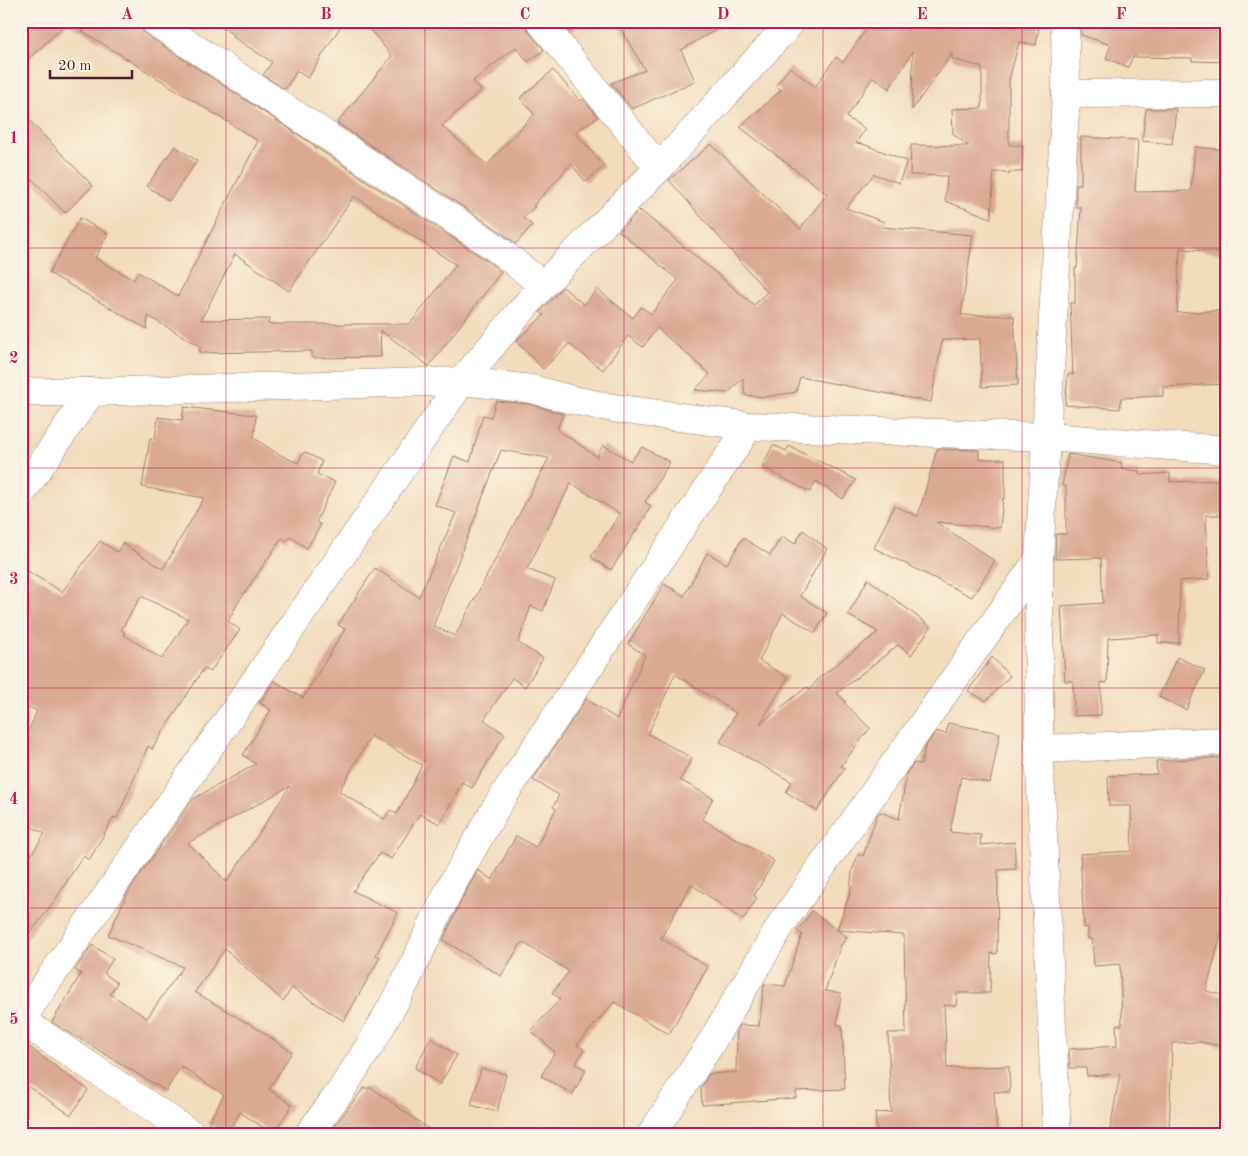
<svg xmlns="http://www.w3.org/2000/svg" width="1248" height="1156" font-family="'Old Standard TT',serif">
<rect width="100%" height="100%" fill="#fcf5e5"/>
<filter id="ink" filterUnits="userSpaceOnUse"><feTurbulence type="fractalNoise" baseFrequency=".02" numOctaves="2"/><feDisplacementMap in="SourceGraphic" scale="10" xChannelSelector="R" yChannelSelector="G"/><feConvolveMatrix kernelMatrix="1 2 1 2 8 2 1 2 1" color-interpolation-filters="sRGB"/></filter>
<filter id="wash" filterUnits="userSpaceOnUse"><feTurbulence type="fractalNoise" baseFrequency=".0096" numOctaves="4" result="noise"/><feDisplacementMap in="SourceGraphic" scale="20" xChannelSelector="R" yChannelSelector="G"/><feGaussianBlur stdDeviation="1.12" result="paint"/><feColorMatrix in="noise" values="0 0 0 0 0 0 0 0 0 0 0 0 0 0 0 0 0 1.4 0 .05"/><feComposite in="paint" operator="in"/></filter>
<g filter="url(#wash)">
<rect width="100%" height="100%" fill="#f1dcbc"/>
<path fill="#edd2b9" d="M21 265 46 286 26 362H21Z"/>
<g id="blocks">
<g fill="#d9a992" fill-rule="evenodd">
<path d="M21 21H131L140 27 145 34 314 145 316 149 317 148 483 258 501 272 429 366 380 330 381 357 312 358V351L200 353V346L148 316 147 329 49 273 80 218 108 234 95 258 134 280 138 272 178 296 258 141 68 22 21 66ZM354 196 456 265 410 324H267L270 319 201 320 235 254 289 291Z"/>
<path d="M212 21H344L308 78 297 71 285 89 263 75 272 62 233 37 234 35Z"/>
<path d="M363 21H525L528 31 544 50 528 62 516 47 473 81 481 90 442 126 487 165 534 114 520 98 553 70 580 101 583 99 598 117 575 132 604 166 586 182 571 164 533 206 535 207 523 218 532 225 516 244 501 232 337 123 392 56Z"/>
<path d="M560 21H584L569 32Z"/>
<path d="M616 21H731L681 50 695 81 632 109 611 83 645 70Z"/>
<path d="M872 21H1040L1036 45 1019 42 1009 80V145H1023L1022 172H1009V175L1005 172H994L991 218 945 201 947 176 910 175 911 145 969 146 953 134 952 109 982 108V67L952 59V53L912 110 913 51 889 89 873 77 846 117 865 129 856 143 863 144 907 161 899 183 874 174 846 208 884 222 882 227 973 235 961 315 1014 316 1018 385 982 387 980 339 942 340 931 402 800 377 796 392 765 397 745 395 743 378 728 393 695 390 710 374 657 328 643 347 628 336 603 370 569 344 543 369 516 341 544 315 540 312 563 287 584 305 597 289 633 318 641 307 651 314 678 280 619 231 640 210 754 305 767 292 669 180 711 144 800 229 827 194 740 127 781 90 776 85 790 67 815 87 836 57 843 62Z"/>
<path d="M1081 21H1227V62L1192 61V58L1133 57 1128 67 1106 58 1111 45 1081 35Z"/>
<path d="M1146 109H1176L1172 144 1142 141Z"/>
<path d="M21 112 93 186 65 213 21 168Z"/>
<path d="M1081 137 1138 140 1135 192 1191 191 1195 147 1227 150V254L1180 248 1177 313 1227 310V384L1163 387V396L1121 398 1120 409 1065 405 1068 374 1073 375 1070 303H1075V268H1077L1081 207H1076V184H1081Z"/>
<path d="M175 146 197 161 169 201 147 186Z"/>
<path d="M496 401 529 404 563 414 557 429 597 457 603 445 631 461 642 447 670 462 645 502 651 506 645 517 611 570 591 557 620 514 571 483 527 569 555 580 543 611 531 606 518 643 543 658 525 687 512 678 484 720 505 734 472 788 462 782 440 824 420 814 391 859 380 853 353 891 398 913 376 955 380 957 344 1021 292 988 283 1001 225 949 195 992 247 1023V1022L292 1052 269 1089 292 1105 273 1134 240 1112 227 1135 208 1123 224 1095 181 1066 166 1091 52 1022 81 974 75 970 92 945 113 959 104 973 117 983 110 994 147 1018 183 967 108 935 128 892 193 799 256 764 243 755 271 710 260 703 271 686 274 681 303 698 345 629 338 625 375 568 419 597 456 513 435 505 454 456 470 462 483 415 491 417ZM501 450 549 458 455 636 433 626ZM371 736 422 765 397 814 390 810 384 819 339 791ZM290 786 227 882 188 843Z"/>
<path d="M184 407 256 415 254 438 278 454 298 463 304 452 322 461 317 474 335 482 316 522 321 525 307 548 290 537 287 541 282 538 239 601 228 621 240 630 210 672 204 668 152 749 148 746 117 818 114 817 89 860 83 856 57 897 21 946V870L45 834 27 824 30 818 21 814V748L37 711 21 703V567L62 592 100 541 117 552 122 543 163 569 204 498 142 487 150 438 155 439 158 417 182 420ZM141 596 188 619 162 659 123 634 125 633 121 630Z"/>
<path d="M773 445 786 451 789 446 856 480 843 499 816 481 810 492 762 467Z"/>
<path d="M937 449 979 450V459H1005V498H1003L1000 528 936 522 995 561 972 597 874 548 894 506 918 516Z"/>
<path d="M1068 454 1122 463 1121 469 1139 471V475L1170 473V482L1223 480 1224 515H1206L1209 579 1180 581 1179 643H1158V635L1108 638 1107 683 1101 682V715L1074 716 1073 681H1065L1061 606 1103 603 1101 558 1055 559 1056 534H1066V486H1062Z"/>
<path d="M803 530 827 549 800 596 827 613 815 633 783 613 759 661 788 677 760 724 807 687 810 689 819 678 878 632 848 615 868 579 931 627 911 655 898 645 837 693 846 702 844 703 870 728 841 766 845 768 817 811 786 792 792 782 720 742 736 713 675 674 648 734 692 758 680 780 713 798 702 819 774 861 754 896 757 898 743 920 691 884 661 938 708 967 669 1034 614 1002 577 1045 584 1049 576 1064 586 1070 573 1094 541 1076 555 1052 531 1031 560 999 552 993 569 971 522 942 501 976 443 940 464 895 478 870 492 880 516 836 536 847 556 809 553 807 559 795 533 780 586 699 617 719 645 655 628 644 664 584 684 596 707 553 727 564 743 538 770 555 782 536 795 544Z"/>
<path d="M992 657 1010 676 986 701 968 691Z"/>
<path d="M1177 657 1205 670 1186 710 1159 697Z"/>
<path d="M948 723 1000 733 990 783 961 777 950 832 981 835 980 845 1014 842 1016 869 998 870 997 954 991 953 990 993H957L956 1006 944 1005 947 1068 1009 1066 1010 1092H994L997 1135H877L875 1113 891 1112 888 1033H906L904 935 837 930 847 937 841 945 825 991 841 993 837 1025H842L845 1089 796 1091V1098L702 1105 701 1088 709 1074 736 1072 737 1030 739 1025 759 1026 764 984 785 986 802 934 797 931 812 911 837 930 850 893 852 871 858 854 863 856 877 815 880 812 899 819 907 772 914 763 921 764 925 747 936 731 946 734Z"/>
<path d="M1227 757V912L1206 991 1227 996V1021L1221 1046 1201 1042 1172 1043 1169 1135H1109L1120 1074 1087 1076 1086 1068H1070L1069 1049 1117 1046 1116 1025H1122L1120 964 1094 966 1092 939H1088V927L1084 928 1080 854 1132 851 1131 806H1109L1108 776 1157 774 1156 761Z"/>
<path d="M431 1038 457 1055 440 1084 415 1068Z"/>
<path d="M21 1041 88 1090 71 1115 21 1082Z"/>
<path d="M481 1069 506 1074 497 1112 471 1105Z"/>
<path d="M364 1088H372L437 1135H340L332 1129Z"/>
</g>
</g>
</g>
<g filter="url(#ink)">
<use href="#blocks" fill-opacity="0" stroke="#9e7e74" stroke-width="1"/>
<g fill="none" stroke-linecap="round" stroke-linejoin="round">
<g stroke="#9e7e74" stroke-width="29">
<g id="street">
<path d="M154 21 492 245 543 285"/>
<path d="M540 21 659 168"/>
<path d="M1066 94 1227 93"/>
<path d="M21 392H91L462 381 532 389 572 400 619 409 749 426 1047 437 1227 450"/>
<path d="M21 494 91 392"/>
<path d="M1039 749 1227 741"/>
<path d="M21 1020 462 381 543 285 659 168 792 21"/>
<path d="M21 1020 193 1135"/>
<path d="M308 1135 340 1092 374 1039 405 983 450 888 498 804 749 426"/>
<path d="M651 1135 709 1046 782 923 1039 559"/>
<path d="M1057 1135 1039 749V559L1066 94 1065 21"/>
</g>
</g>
<use href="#street" stroke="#fff" stroke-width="28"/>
</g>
</g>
<path fill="none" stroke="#c2185b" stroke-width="1" stroke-opacity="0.55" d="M226 21V1135M425 21V1135M624 21V1135M823 21V1135M1022 21V1135M21 248H1227M21 468H1227M21 688H1227M21 908H1227"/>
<rect width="1248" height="1156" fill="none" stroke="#fcf5e5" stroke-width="55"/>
<path d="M50 70v8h82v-8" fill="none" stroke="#4a1f2b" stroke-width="2.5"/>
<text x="58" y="70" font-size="15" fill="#4a1f2b" stroke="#fcf5e5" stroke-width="4" paint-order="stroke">20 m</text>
<rect x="28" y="28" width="1192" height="1100" fill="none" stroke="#c2185b" stroke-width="2"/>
<g font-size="16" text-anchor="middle" font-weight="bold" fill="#c2185b">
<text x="127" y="19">A</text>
<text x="326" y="19">B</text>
<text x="525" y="19">C</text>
<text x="723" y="19">D</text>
<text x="922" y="19">E</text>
<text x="1121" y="19">F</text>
<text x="14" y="143">1</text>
<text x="14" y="363">2</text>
<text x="14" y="584">3</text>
<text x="14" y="804">4</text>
<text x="14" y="1024">5</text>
</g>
</svg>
